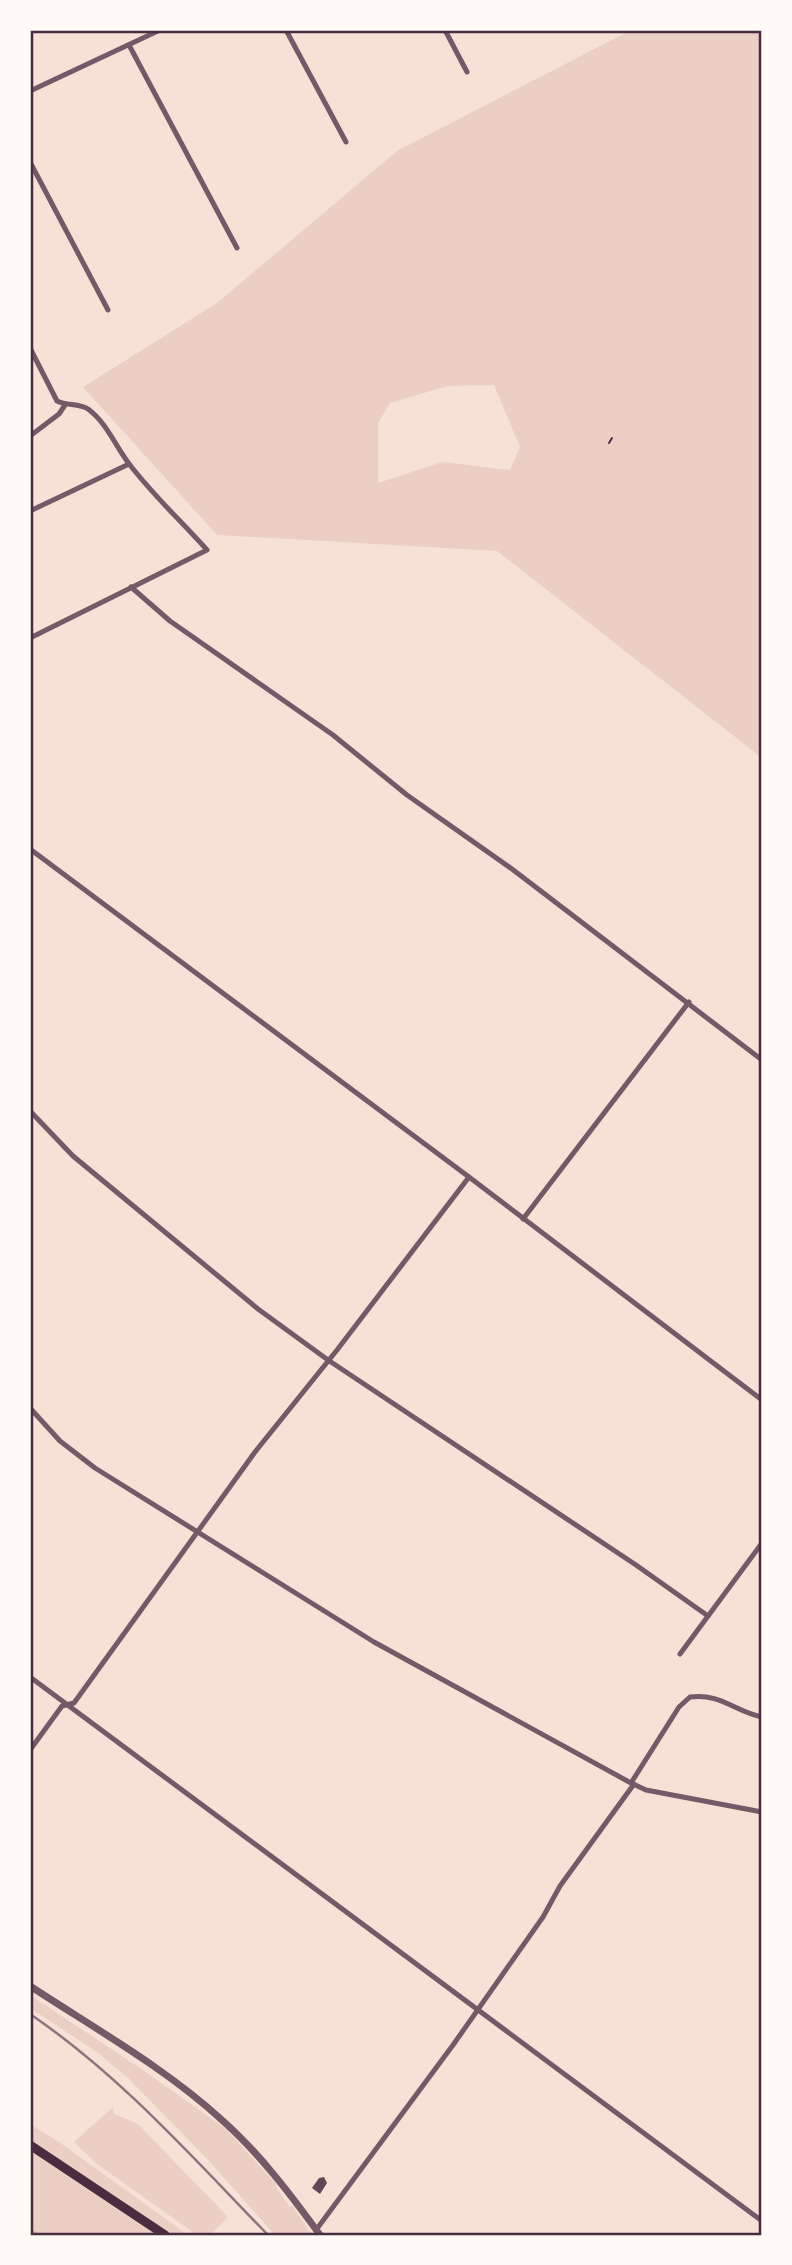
<svg xmlns="http://www.w3.org/2000/svg" width="792" height="2265" font-family="Georgia,serif">
<rect width="100%" height="100%" fill="#f7e1d7"/>
<g fill="#ebcfc5" fill-rule="evenodd">
<path d="M631 30H762V758L497 551 217 535 83 387 217 303 397 151ZM494 385 520 447 510 470 442 462 378 483V423L390 403 448 386Z"/>
<path d="M30 1995 143 2070 226 2129 277 2185 276 2187 290 2207 293 2206 312 2235H275L209 2161 128 2078 97 2052 30 2008Z"/>
<path d="M113 2107 114 2114 138 2124 228 2217 210 2235H197L97 2164 74 2142Z"/>
<path d="M30 2124 59 2142 188 2235H30Z"/>
</g>
<g fill="none" stroke-linecap="round" stroke-linejoin="round">
<path stroke="#dcb8b0" stroke-width="2.5" d="M30 2230 40 2235"/>
</g>
<path fill="#644757" d="M324 2177 327 2183 320 2194 312 2188 319 2178Z"/>
<g fill="none" stroke-linecap="round" stroke-linejoin="round">
<path stroke="#4a2c40" stroke-width="2" d="M609 443 612 438"/>
<g stroke="#755966" stroke-width="5">
<path d="M286 30 346 142"/>
<path d="M445 30 467 72"/>
<path d="M129 45 237 248"/>
<path d="M30 91 160 30"/>
<path d="M30 162 108 310"/>
<path d="M30 348 57 401C67 406 79 403 88 409 108 424 115 446 130 465 153 495 182 522 207 550L30 638"/>
<path d="M30 436 59 414 65 405"/>
<path d="M30 511 129 464"/>
<path d="M131 587 170 621 333 735 407 795 512 869 762 1060"/>
<path d="M30 849 469 1177 762 1400"/>
<path d="M30 1111 73 1156 258 1309 328 1360 636 1565 708 1616"/>
<path d="M523 1219 689 1002"/>
<path d="M30 1408 60 1441 95 1468 374 1642 631 1783 646 1790 762 1812"/>
<path d="M680 1654 762 1543"/>
<path d="M30 1677 762 2221"/>
<path d="M30 1750 62 1706 74 1703 255 1452 337 1350 469 1177"/>
<path d="M631 1783 679 1707 690 1697C721 1693 735 1712 762 1717"/>
<path d="M316 2230 453 2045 543 1917 560 1886 634 1784"/>
</g>
<path stroke="#755966" stroke-width="7" d="M30 1986C94 2028 167 2069 223 2121 260 2154 291 2195 320 2235"/>
<path stroke="#4a2c40" stroke-width="9" d="M30 2145 165 2235"/>
<path stroke="#8f747c" stroke-width="2.5" d="M30 2014C120 2075 193 2158 268 2235"/>
</g>
<rect width="792" height="2265" fill="none" stroke="#fffaf5" stroke-width="63"/>
<rect x="32" y="32" width="728" height="2202" fill="none" stroke="#4a2c40" stroke-width="2.5"/>
</svg>
